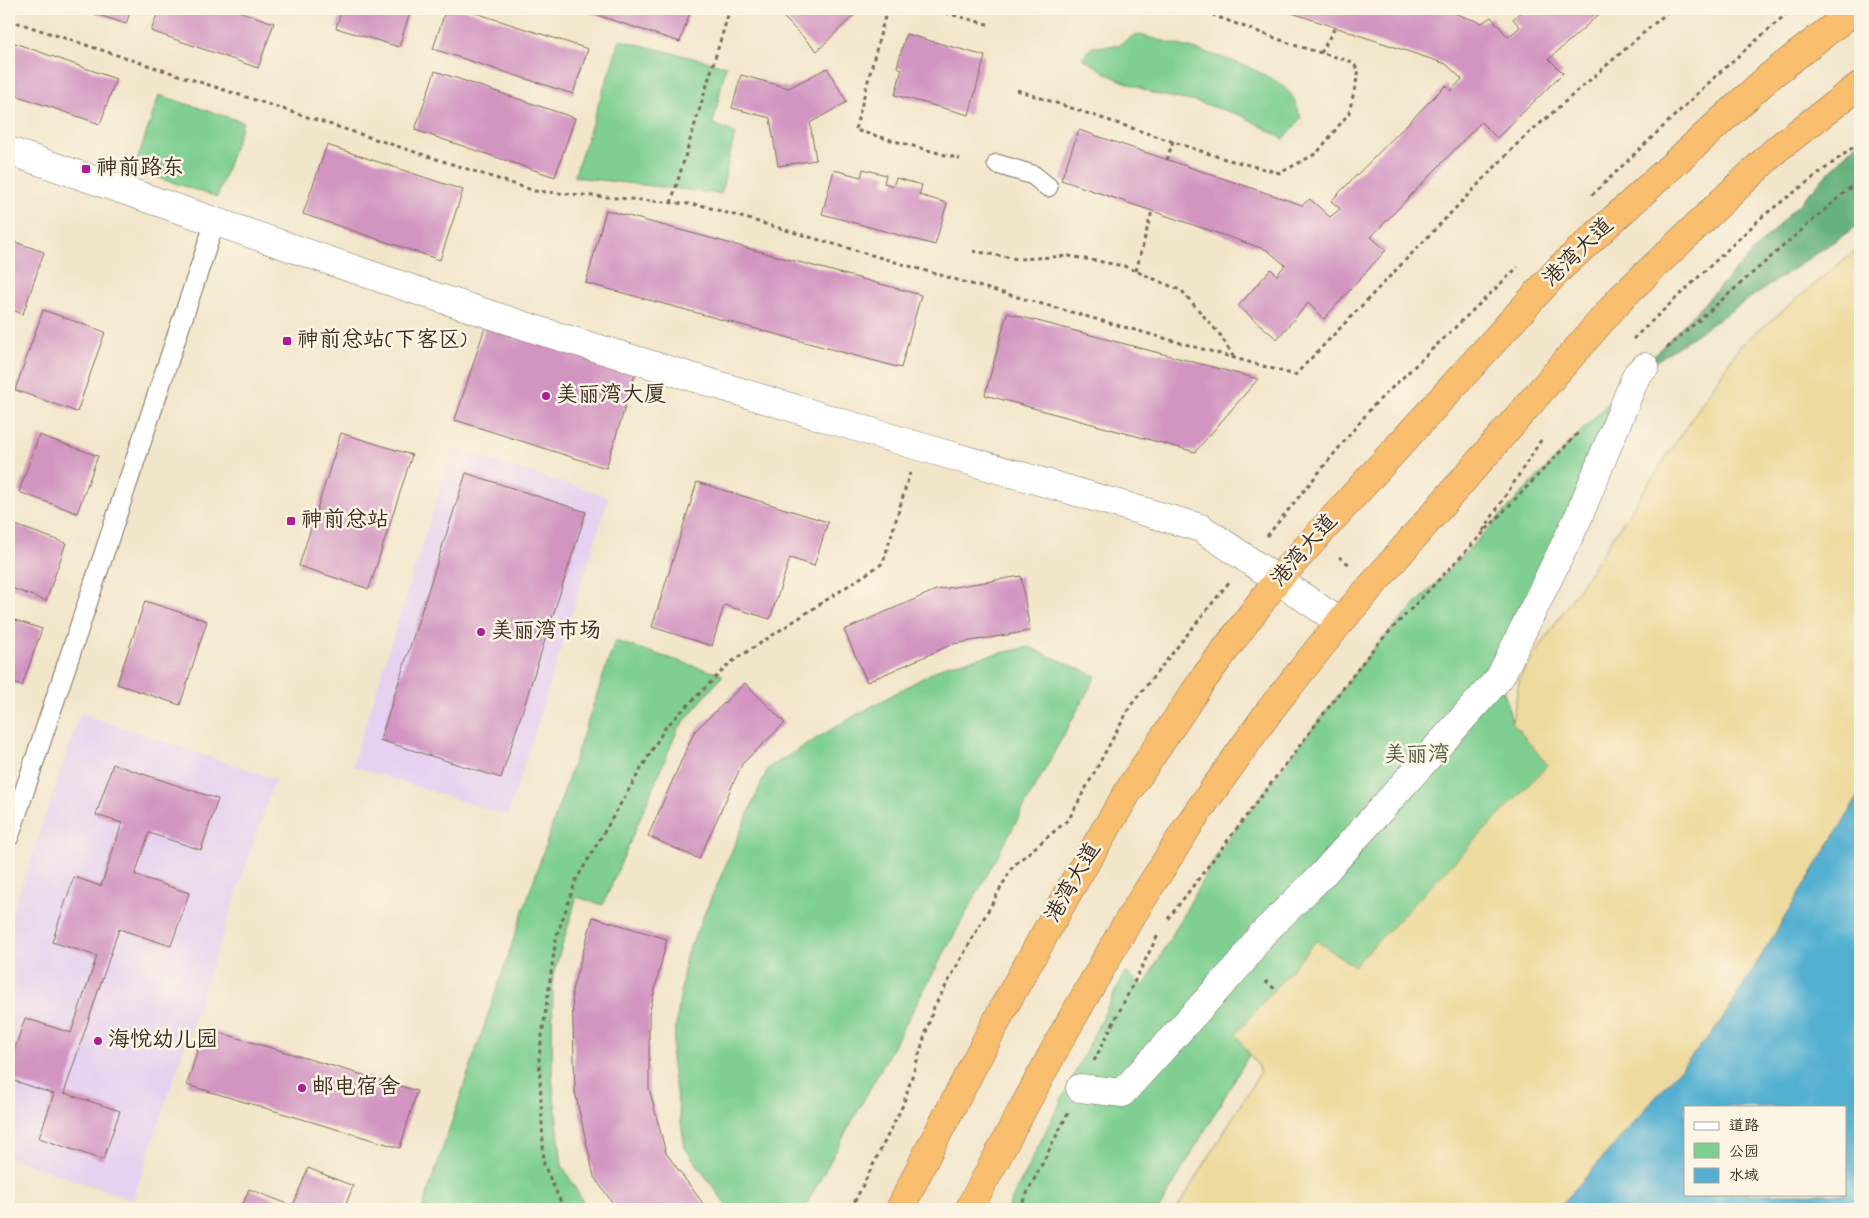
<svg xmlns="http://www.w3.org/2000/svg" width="1869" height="1218" font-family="'Indie Flower','LXGW WenKai TC',sans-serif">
<rect width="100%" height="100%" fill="#fcf5e5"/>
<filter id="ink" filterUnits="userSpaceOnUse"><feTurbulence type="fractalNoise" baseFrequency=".02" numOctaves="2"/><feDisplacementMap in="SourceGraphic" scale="10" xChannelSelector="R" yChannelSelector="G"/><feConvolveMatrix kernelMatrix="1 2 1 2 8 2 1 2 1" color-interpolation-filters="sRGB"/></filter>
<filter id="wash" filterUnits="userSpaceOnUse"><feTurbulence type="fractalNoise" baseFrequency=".0096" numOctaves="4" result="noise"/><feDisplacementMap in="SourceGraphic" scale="20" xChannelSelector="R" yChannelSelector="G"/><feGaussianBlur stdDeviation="1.12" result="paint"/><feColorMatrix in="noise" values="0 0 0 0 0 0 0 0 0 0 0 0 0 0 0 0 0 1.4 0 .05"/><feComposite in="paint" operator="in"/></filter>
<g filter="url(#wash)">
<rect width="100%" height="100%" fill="#f2e6ca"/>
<g fill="#e6d2f0">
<path d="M453 448 609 497 508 816 352 766Z"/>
<path d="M80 713 275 779 133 1200 9 1158V923Z"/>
</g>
<g fill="#7ecf91" stroke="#5c7c58">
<path d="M1136 34C1173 44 1272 65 1292 96 1296 102 1298 111 1301 118L1284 139 1243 116 1201 103 1155 94 1113 77 1082 58 1092 47 1119 45Z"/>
<path d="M620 40 726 66 713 124 735 133 721 194 574 177Z"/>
<path d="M159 95 243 122 217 197 134 170Z"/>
<path d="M1860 140 1637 374 1500 677 1512 722 1549 765 1354 966 1315 942 1159 1209H1007L1125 972 1144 986 1217 854 1373 649Z"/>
<path d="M615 641 723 675 678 729 603 905 577 897 553 975 552 1077 562 1165 587 1209H422Z"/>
<path d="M1029 647 1096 676 804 1209H729L685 1148 671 1060 686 956 768 768 842 723 946 665Z"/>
</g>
<path fill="#66b27b" stroke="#506e4c" d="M1860 140V224L1637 374Z"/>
<path fill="#eeda9e" stroke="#94825e" d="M1860 247V794L1719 1025 1558 1209H1177L1261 1071 1236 1034 1316 941 1354 966 1548 765 1512 722 1520 677 1740 346Z"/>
<path fill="#53b0d1" stroke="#476d78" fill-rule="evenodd" d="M1860 794V1209H1558L1719 1025ZM1685 1107H1845V1194H1685Z"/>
<g id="blocks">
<g fill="#d295c1">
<path d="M81 9H131L126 24Z"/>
<path d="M159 9H233L274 23 258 68 151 31Z"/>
<path d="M342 9H411L399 47 336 28Z"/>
<path d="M446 9H463L588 49 573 94 433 49Z"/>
<path d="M578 9H691L680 42Z"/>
<path d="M775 9H860L817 51Z"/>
<path d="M1280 9H1442L1482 23 1491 17 1508 37 1520 27 1513 19 1524 9H1605L1549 59 1563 73 1497 138 1481 122 1371 237 1386 250 1324 319 1308 303 1277 339 1238 306 1271 269 1277 275 1285 265 1267 250 1061 180 1079 130 1302 205 1310 199 1330 217 1340 209 1331 201 1446 85 1451 91 1462 79 1446 64Z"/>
<path d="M906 34 985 56 969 115 895 95 902 69 897 67Z"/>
<path d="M9 41 116 79 100 124 9 93Z"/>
<path d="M827 68 847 102 810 123 816 160 778 166 770 118 732 108 741 75 789 88Z"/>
<path d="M435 71 575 118 555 177 415 130Z"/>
<path d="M327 145 463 190 440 260 303 214Z"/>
<path d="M863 169 886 175 884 183 893 186 896 178 922 185 919 195 947 203 935 245 822 214 834 170 861 177Z"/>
<path d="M606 210 921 295 901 368 586 283Z"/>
<path d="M9 240 44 252 23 314 9 309Z"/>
<path d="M43 310 105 332 77 412 15 390Z"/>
<path d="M1007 313 1258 379 1195 452 985 395Z"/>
<path d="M486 324 636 372 606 468 455 420Z"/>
<path d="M341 433 412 455 369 589 299 566Z"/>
<path d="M39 435 98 456 77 513 19 492Z"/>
<path d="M466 473 586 512 501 778 380 740Z"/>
<path d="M697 482 828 522 814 566 790 558 770 619 724 605 712 646 652 627Z"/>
<path d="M9 523 66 543 46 601 9 587Z"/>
<path d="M1021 576 1030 631 953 644 867 682 844 630 936 590Z"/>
<path d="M145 601 207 621 180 705 117 684Z"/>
<path d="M9 618 42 629 22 686 9 682Z"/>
<path d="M745 683 785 723 742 764 699 859 648 836 694 732Z"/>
<path d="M113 764 218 799 201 850 149 833 135 875 189 893 171 946 119 929 64 1093 120 1111 103 1160 39 1138 54 1094 9 1079V1066L25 1018 71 1033 97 956 52 942 74 877 101 886 122 823 96 815Z"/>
<path d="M593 917 667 939 649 1014V1088L666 1153 707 1209H617L594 1177 575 1092 572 990Z"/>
<path d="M204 1028 417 1091 400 1148 187 1085Z"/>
<path d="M308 1168 353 1186 344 1209H241L249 1189 293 1206Z"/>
</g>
</g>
</g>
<g filter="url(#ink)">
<use href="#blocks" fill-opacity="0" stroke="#7b6c5a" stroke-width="1"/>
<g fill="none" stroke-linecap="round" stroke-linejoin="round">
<g stroke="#7b6c5a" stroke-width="21">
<g id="service">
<path d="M997 164 1033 175 1048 187"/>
<path d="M9 837 215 222"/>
</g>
</g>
<g stroke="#7b6c5a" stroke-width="29">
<path id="pedestrian" d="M1080 1088 1122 1093 1241 963 1261 935 1321 876 1500 677 1578 518 1637 374 1645 367"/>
</g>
<g stroke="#7b6c5a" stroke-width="29">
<path id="minor" d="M9 151 412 289 544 332 918 446 1201 528 1340 622"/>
</g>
<g stroke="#7b6c5a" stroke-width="29">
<g id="trunk">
<path d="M900 1209 927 1154 1006 1003 1071 887 1134 782 1202 681 1278 579 1559 269 1770 76 1856 9"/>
<path d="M969 1209 1062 1036 1127 923 1192 820 1270 710 1340 622 1622 297 1778 148 1860 85"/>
</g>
</g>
<g stroke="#7b6c5a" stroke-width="3" stroke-dasharray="4 4" stroke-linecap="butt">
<path d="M887 9 855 130 960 159"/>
<path d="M930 9 991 25"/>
<path d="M9 20 535 191 700 205 964 282 1295 375 1519 142 1671 9"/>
<path d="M1321 53 1335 27"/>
<path d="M1017 90 1225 159 1280 173 1317 153 1349 113 1359 70 1350 61 1297 46 1215 16 1208 9"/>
<path d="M1167 160 1173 141"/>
<path d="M1592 195 1719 73 1792 9"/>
<path d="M671 203 730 9"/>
<path d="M973 251 1018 259 1069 256 1124 266 1182 291 1221 336 1234 358"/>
<path d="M1136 271 1152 211"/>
<path d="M1633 339 1763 216 1860 142"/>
<path d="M1667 348 1860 179"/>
<path d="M1483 531 1543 437"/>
<path d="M1267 536 1373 406 1518 267"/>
<path d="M1339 557 1350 565"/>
<path d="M1168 919 1373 649 1579 432"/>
<path d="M1265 981 1275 989"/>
<path d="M1094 1061 1159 933"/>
<path d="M564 1209 544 1165 539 1057 556 938 576 880 665 728 730 663 883 563 910 473"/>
<path d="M851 1209 903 1105 934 1007 1013 866 1069 819 1131 705 1230 581"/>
<path d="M1019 1209 1068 1113"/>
</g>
<use href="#service" stroke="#fff" stroke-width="19"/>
<use href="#pedestrian" stroke="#fff" stroke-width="28"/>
<use href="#minor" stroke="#fff" stroke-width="28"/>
<use href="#trunk" stroke="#f9be6d" stroke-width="28"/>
</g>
</g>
<g fill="#b5179e" stroke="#fcf5e5" stroke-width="2">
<rect x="81" y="164" width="10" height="10" rx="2.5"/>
<rect x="282" y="336" width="10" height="10" rx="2.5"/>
<circle cx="546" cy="396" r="5"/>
<rect x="286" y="516" width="10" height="10" rx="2.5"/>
<circle cx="481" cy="632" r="5"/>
<circle cx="98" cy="1041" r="5"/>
<circle cx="302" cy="1088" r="5"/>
</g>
<g text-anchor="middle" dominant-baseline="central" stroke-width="5" stroke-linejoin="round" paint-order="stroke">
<g font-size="22" fill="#3b2a1e" stroke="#fcf5e5" text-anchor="start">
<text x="96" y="169">神前路东</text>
<text x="297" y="341">神前总站(下客区)</text>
<text x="556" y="396">美丽湾大厦</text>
<text x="301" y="521">神前总站</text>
<text x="491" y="632">美丽湾市场</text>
<text x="108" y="1041">海悦幼儿园</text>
<text x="312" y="1088">邮电宿舍</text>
</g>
<g font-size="22" fill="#3b2a1e" stroke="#fcf5e5">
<text transform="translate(1579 253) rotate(-44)">港湾大道</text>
<text transform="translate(1305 551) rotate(-49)">港湾大道</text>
<text transform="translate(1074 883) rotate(-60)">港湾大道</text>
</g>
<g font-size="22" fill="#4f5c40" stroke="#fcf5e5">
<text x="1417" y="756">美丽湾</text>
</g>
</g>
<rect width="1869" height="1218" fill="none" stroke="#fcf5e5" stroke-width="30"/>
<rect x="1684" y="1106" width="162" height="90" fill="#fcf5e5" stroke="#afa495"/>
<rect x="1694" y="1122" width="25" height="8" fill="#ffffff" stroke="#afa495"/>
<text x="1729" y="1130" font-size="15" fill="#3b2a1e">道路</text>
<rect x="1694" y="1143" width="25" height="15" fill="#7ecf91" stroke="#afa495"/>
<text x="1729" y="1156" font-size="15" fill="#3b2a1e">公园</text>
<rect x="1694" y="1168" width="25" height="15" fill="#53b0d1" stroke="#afa495"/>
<text x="1729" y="1180" font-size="15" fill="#3b2a1e">水域</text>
</svg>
